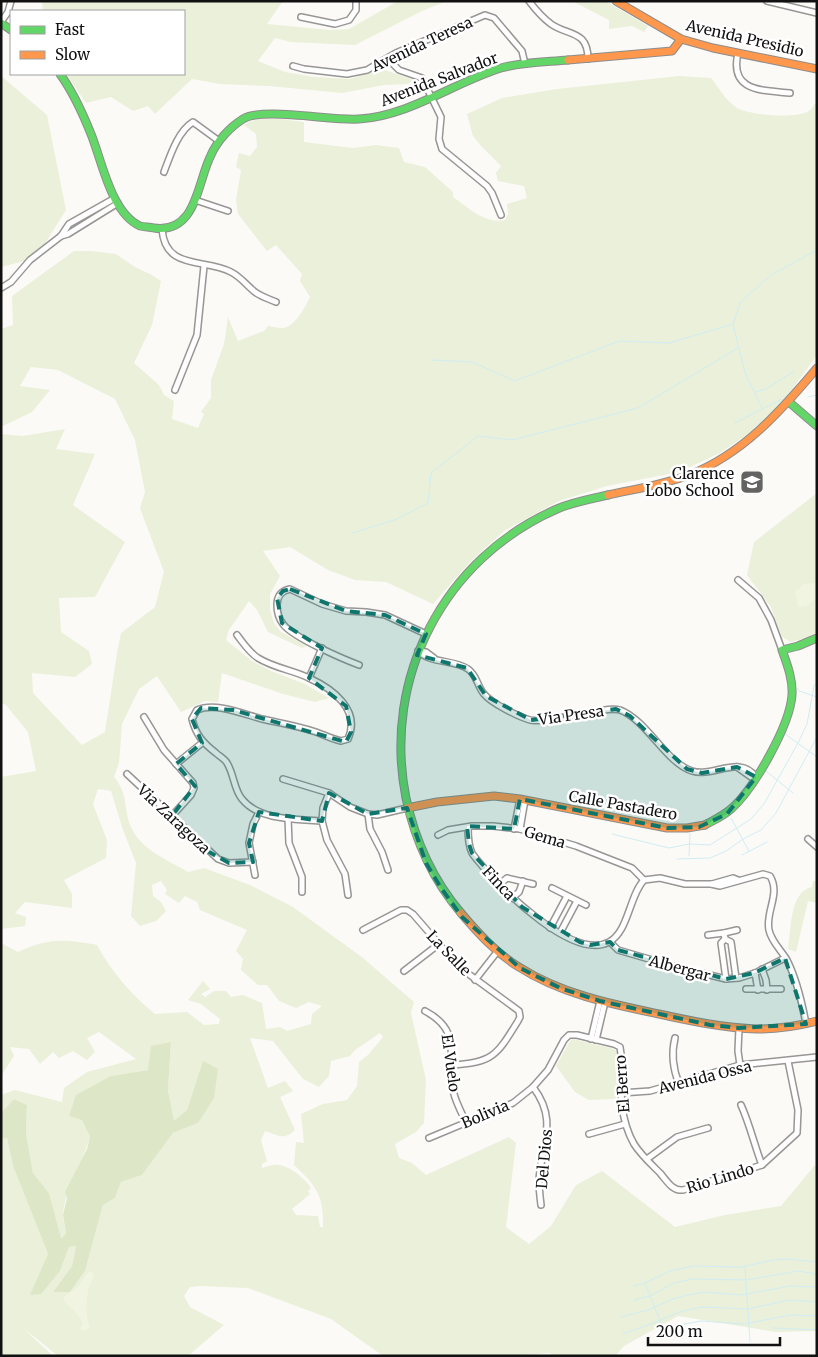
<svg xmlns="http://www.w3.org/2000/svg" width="818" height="1357" font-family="Merriweather,serif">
<rect width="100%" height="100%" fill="#fcfaf7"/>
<g fill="#eaf0d9" fill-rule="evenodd">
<path d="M42 1H283L267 24 330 30 349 29 398 1H447L422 11 355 45 291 42 275 38 258 61 285 72 314 77 350 79 382 69 413 80 408 84 384 85 342 93 269 86 220 84 192 79 155 114 148 106 133 111 111 97 86 103 66 74H184V11H43Z"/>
<path d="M572 1H605L648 26 644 32 632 26 609 29V20Z"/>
<path d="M1 76 47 115 66 210 36 258 1 267Z"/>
<path d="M679 76 711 78C719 88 725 100 737 108 749 115 799 120 810 110 813 108 815 103 817 101V355L783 402 754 430 720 453 679 472 607 486 559 501 504 531 470 562 433 604 386 582 355 580 328 570 290 547 263 551 280 576 270 594V610L274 623 281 632 307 646 302 648 268 632 257 610 249 601 229 630 226 640 252 661 271 671 305 684 329 698 315 702 283 694 222 673 218 702 205 701 181 712 157 676 139 689 122 724 119 763 114 777C129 795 123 808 131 827 141 850 168 860 188 872L204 868 250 885 293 907 363 958 414 1002 411 1013 426 1080 424 1123 416 1132 395 1144 399 1158 412 1163 426 1175 509 1137 516 1143 506 1227 529 1244 551 1226 576 1185 602 1171 675 1227 725 1215 781 1206 814 1166 817 1165V1331L776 1332 678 1316 624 1346 615 1356H552L550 1353 513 1356H383L331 1319 248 1288 200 1286 190 1287 184 1296 190 1307 224 1325 188 1356H58L22 1327 53 1356H1V1139L7 1138 13 1166 48 1254 31 1295 60 1271 69 1247 76 1246 72 1266 53 1292H70L85 1271 103 1205 115 1198 121 1182 142 1175 173 1133 198 1123 203 1062 187 1110 174 1122 168 1090 171 1043 148 1070 111 1076 82 1120 90 1137C83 1162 65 1189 63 1215 63 1221 65 1228 66 1234L60 1238 49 1193 33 1173 26 1133 27 1105 14 1099 1 1113V1095L15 1090 62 1102 64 1088 87 1072 136 1059 99 1032 87 1038 95 1052 87 1060 73 1051 59 1058 53 1052 40 1064 29 1049 10 1047 14 1056 1 1076V943L18 952C49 938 64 939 97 945 112 973 131 994 155 1014L187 1012 204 1025 219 1024 220 1019 201 1004 188 1000 203 981 210 989 201 994 205 997 214 991H226L231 997 243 995 262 1003 266 1029 280 1027 287 1031 311 1024 312 1014 322 1006 309 1002 296 1008 279 1001 267 985H258L241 970 243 959 236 951 247 930 200 910 197 902 185 896 179 903 165 894 167 890 161 881 152 885 153 896 161 902 166 911 156 921 140 926 131 916 136 863 123 830 111 791 98 789 93 804 107 840 106 858 64 880 72 894V908L25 902 15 913 26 917 25 926 1 929V777L36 771 28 732 6 705 1 703V434L23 436 65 429 56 449 95 454 73 505 125 542 95 597 59 598 61 632 89 651 92 664 75 677 32 673 33 693 82 745 105 732 117 653 121 633 155 607 164 572 140 508 145 492 135 440 115 399 58 370 31 367 20 386 50 390 32 412 1 427V329L13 325 12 296 74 251H91L116 254 135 267 152 275 161 281 152 325 134 363 159 385 164 395 174 401 172 419 198 428 204 414 201 412 211 398V380L224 344 228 317 238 341 264 331 268 326C273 327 280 328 284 328 296 325 305 307 310 297L300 281 302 274 276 245 267 251 238 214 236 200 241 170 236 167 239 153 250 156 257 147 256 134 244 125C263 113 283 120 304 122V142L353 148 376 145 399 148 404 162 425 167 453 192V197C469 208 484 224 505 220L508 214 507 204 527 198 524 186 498 181 496 173 501 166 481 146 473 136 467 114 502 98 557 89ZM380 1033 383 1037 368 1055 359 1062 357 1086 347 1100 323 1104 301 1114 304 1143 296 1142 294 1165C316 1185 324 1196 323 1227H320L318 1216 296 1215 292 1209 310 1194 308 1191 311 1188C305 1178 286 1163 274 1165 270 1165 266 1167 262 1168V1164L267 1161 261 1140 265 1131C278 1135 284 1141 295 1130L280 1097 293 1091 285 1081 268 1088 250 1038 273 1041 303 1079 319 1087 329 1076 331 1061 350 1056 355 1050Z"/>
<path d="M817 493V632L805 638 791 642 782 637 771 607 747 575 754 542Z"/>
<path d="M813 881H817V903L808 901 796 952 788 949C791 933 789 891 812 887Z"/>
<path d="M573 1039 614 1049 617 1052 616 1099 589 1100 575 1092 556 1066 570 1041Z"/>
</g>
<path fill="#dde7c7" d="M171 1042 168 1090 174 1121 187 1110 203 1061 218 1069 214 1098 198 1123 173 1133 142 1175 121 1182 115 1198 103 1205 85 1271 70 1292H53L72 1266 76 1246 69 1247 60 1271 41 1294 30 1295 48 1254 13 1166 7 1138 1 1139V1113L14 1099 27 1105 26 1133 33 1173 49 1193 61 1238 66 1234 63 1215 67 1198 65 1192 87 1149 90 1137 82 1120 69 1116 76 1095 111 1076 148 1070 151 1046Z"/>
<g fill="#f2f4e2">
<path d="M813 583 815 584 817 600 812 601 809 605 798 607 795 590 799 589 803 584Z"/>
<path d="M90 1271 94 1274C93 1279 92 1280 90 1285 86 1294 85 1319 90 1326L85 1331 80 1329 83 1323C78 1312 67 1308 63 1297L78 1287 86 1275Z"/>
</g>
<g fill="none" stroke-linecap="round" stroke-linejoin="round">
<g stroke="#d0edf4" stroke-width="1">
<path d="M432 360 472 362 515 381 619 341 669 343 733 324"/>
<path d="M755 392 766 389 793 372"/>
<path d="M808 397 817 395"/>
<path d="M762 408 745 373 733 324 741 301 773 274 817 250"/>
<path d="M735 423 782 399"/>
<path d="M353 533 397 519 428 503 431 473 478 436 512 440 638 408 738 348"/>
<path d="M797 688 799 691 817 697"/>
<path d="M785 734 817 757"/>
<path d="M766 771 793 793"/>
<path d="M731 818 749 851"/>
<path d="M612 834 669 848 689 844 710 845 751 819 764 804 798 743 807 724 814 686 817 682"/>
<path d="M742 855 767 842"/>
<path d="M689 856 690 833"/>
<path d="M677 859 710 858 726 851 743 839 761 830 776 813 817 737"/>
<path d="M745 1267 750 1342"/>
<path d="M645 1283 670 1271 694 1266 741 1267 773 1260 786 1259 817 1262"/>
<path d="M634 1286 645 1283 663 1328 701 1321 744 1324 791 1315 817 1316"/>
<path d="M634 1300 650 1296 674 1283 692 1279 746 1280 798 1271 817 1274"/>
<path d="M621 1317 648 1310 673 1299 688 1295 704 1292 741 1295 790 1286 817 1287"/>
<path d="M773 1328 817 1330"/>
<path d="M623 1334 656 1322 679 1312 702 1307 748 1309 789 1300 817 1302"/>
</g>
<g stroke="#979695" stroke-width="8">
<g id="street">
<path d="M529 1C535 9 543 18 551 24 568 36 588 30 588 59"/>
<path d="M767 1 817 13"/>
<path d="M301 17 335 24 349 20 356 10V1"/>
<path d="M1 22 8 12 11 1"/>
<path d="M738 53C729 92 762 90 790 93"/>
<path d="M388 59 399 70 422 78 441 117 439 139 442 149 487 186 492 193 501 215"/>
<path d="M293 66 304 69 347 74 367 70 396 53 485 15 494 18 522 51 525 64"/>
<path d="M164 172C170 156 178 131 193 122L219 141"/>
<path d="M195 200 228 211"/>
<path d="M162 229C165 271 205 258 231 272 241 277 246 285 255 292 260 296 269 299 276 302"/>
<path d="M61 236 68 234 118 203"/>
<path d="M1 288 11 282 30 260 61 236 69 224 115 198"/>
<path d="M175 390 197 335 204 266"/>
<path d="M738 580 759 598 771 620 782 650"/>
<path d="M237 635C244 644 249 652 258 658 274 668 293 670 309 678 333 689 361 710 348 739L341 741C332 739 324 735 316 732 298 726 280 723 262 719 243 714 216 702 197 710L192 719C196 735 203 743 216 753 219 756 225 759 227 763 234 774 234 790 242 799 259 821 298 819 322 821"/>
<path d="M418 651C431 664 453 659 468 669 477 675 477 686 484 694 491 703 519 717 530 720 542 723 583 713 598 711 605 710 613 708 620 710 647 720 666 763 692 771 713 778 740 754 756 777"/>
<path d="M418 651 426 652 434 658"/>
<path d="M359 665C343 659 292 637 283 624 279 619 277 612 277 605 277 596 281 591 290 589L322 604 346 611 366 612 385 615 426 634"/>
<path d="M309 678 322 648"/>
<path d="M144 717 164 750 193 783 194 788 191 795 171 817"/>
<path d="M176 764 202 743"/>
<path d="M737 767 751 777H756"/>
<path d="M127 774 218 859 229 863 253 862"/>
<path d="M283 779 329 793 350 807 368 814 377 815 407 808"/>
<path d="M329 793 323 808 322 821 327 840 345 874 348 895"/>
<path d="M368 814 370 829 382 852 388 870"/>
<path d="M288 818 289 843 302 877V892"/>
<path d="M468 827C468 835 468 845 472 853 475 858 480 863 484 868 505 892 574 961 609 942 629 931 629 896 644 880"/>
<path d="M514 829 520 799"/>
<path d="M520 829 525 800"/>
<path d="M438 835 448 830 472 826H493L520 829 576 846 632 868 644 880"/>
<path d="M808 839 817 847"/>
<path d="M255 875 249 843 253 824 259 812"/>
<path d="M644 880 660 878 685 884H711L720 886 763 874 770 876C781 894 765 912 769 930 771 941 781 950 787 960 797 980 802 1002 806 1024"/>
<path d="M712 884 733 878 738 880"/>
<path d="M499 885 507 878 533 884"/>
<path d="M552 888 586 905"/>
<path d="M512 898 519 892 523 881"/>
<path d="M550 928 567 896"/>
<path d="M363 930 401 910H407L413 914 459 967 519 1011 520 1017 518 1021C497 1055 493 1063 451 1065"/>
<path d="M560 933 577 901"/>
<path d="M708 935 724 933"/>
<path d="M725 939 731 942 736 978"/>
<path d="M610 942 618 950 673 966 726 979 739 978 755 973 785 958"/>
<path d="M762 969 766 980 767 990"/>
<path d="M404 971 439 944"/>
<path d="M755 973 758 990"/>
<path d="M726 979 721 943 725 939 724 933 737 930"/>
<path d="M475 980 497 952"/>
<path d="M746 989H781"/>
<path d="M425 1011C463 1031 447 1056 453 1090 455 1101 461 1112 466 1122"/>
<path d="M739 1028 738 1051 740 1065"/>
<path d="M675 1038C671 1054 673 1069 679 1084"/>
<path d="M591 1039 600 1001"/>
<path d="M596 1040 605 1002"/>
<path d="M533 1087C559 1121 541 1144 539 1181 539 1189 540 1197 541 1205"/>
<path d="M621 1093 650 1091 740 1065 817 1057"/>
<path d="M741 1105C750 1125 754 1144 762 1165"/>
<path d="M589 1134 625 1124"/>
<path d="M429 1138 513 1103 533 1087 548 1070 564 1040 569 1035H577L614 1044 620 1047 621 1054C621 1085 618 1116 634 1144 641 1155 651 1164 660 1173 667 1181 672 1191 683 1190L762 1165 797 1133 798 1110 788 1061"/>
<path d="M647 1159 677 1137 708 1128"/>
</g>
</g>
<g stroke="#8d8d8b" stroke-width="9">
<g id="fast">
<path d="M1 23 11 30"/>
<path d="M60 74C73 92 83 114 91 134 102 161 111 213 140 226 144 227 150 227 154 228 197 234 197 182 211 155 217 141 230 127 243 119 261 107 333 121 359 119 409 116 453 83 501 68 522 62 546 62 568 60"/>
<path d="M789 402 817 426"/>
<path d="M705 825C714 820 723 816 731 809 754 789 790 725 792 695 793 679 787 664 782 650L798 646 817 638"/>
<path d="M461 913C433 880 415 840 406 798 382 678 444 558 557 509 573 502 591 499 608 495"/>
</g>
</g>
<g stroke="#8d8d8b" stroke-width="9">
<g id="slow">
<path d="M616 1 681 39 713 48 817 69"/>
<path d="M568 60 672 51 681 39"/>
<path d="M608 495C635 489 663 485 689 475 743 454 781 411 817 368"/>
<path d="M407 808 437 802 494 796 520 799 667 828H687L705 825"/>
<path d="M461 913C478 933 496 953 519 967 561 994 611 1004 659 1014 691 1021 724 1028 757 1029 777 1029 797 1026 817 1021"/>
</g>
</g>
<use href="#street" stroke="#fffefe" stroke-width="5"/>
<use href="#fast" stroke="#63d668" stroke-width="7"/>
<use href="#slow" stroke="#ff974d" stroke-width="7"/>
</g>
<path fill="#0f766e" fill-opacity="0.2" stroke="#0f766e" stroke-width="4" stroke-dasharray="10 6" stroke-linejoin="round" d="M290 589 346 611 385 615 426 634 417 655 467 668 486 696 531 720 616 709 630 716 687 769 702 773 737 767 756 777 727 814 699 827 667 828 520 799 514 829 467 826 469 844 472 853 522 907 580 942 590 945 610 942 618 950 726 979 754 973 785 958 806 1024 739 1028 710 1025 600 1001 560 988 520 968 462 917 441 888 426 863 407 808 368 814 329 793 322 821 259 812 249 843 253 862 229 863 209 852 171 817 195 786 176 764 202 743 192 719 201 708 233 710 346 742 351 732 346 706 309 678 322 648 282 623 277 598 283 591Z"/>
<defs>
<g id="school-square" transform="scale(1.25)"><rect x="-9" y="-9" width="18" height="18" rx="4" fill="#636362" stroke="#fff"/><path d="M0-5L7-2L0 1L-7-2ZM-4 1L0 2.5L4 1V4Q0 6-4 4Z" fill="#fff"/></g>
</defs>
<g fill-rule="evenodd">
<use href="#school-square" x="752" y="482"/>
</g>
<g text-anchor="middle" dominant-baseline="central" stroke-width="5" stroke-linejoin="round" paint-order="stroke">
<g font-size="15" fill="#111" stroke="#fff">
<text transform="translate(745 38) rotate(13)">Avenida Presidio</text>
<text transform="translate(422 44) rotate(-25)">Avenida Teresa</text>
<text transform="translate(439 79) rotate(-21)">Avenida Salvador</text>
<text transform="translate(571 715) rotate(-8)">Via Presa</text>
<text transform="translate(623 805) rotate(10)">Calle Pastadero</text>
<text transform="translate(174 819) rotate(43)">Via Zaragoza</text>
<text transform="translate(545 837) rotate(17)">Gema</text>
<text transform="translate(499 883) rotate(47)">Finca</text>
<text transform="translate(449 953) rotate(46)">La Salle</text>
<text transform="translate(680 968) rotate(15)">Albergar</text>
<text transform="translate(451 1063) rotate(82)">El Vuelo</text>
<text transform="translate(705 1077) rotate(-14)">Avenida Ossa</text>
<text transform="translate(622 1084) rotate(-94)">El Berro</text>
<text transform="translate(485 1114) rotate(-23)">Bolivia</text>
<text transform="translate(544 1159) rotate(-85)">Del Dios</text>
<text transform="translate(720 1178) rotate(-17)">Rio Lindo</text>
</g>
<g font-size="15" fill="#111" stroke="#fff" text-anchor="end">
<text x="734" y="473">Clarence<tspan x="734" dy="17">Lobo School</tspan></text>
</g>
</g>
<rect width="818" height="1357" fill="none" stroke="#111111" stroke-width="5"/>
<rect x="10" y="10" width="175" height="65" fill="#ffffff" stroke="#a0a0a0"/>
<rect x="20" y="26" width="25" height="8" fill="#63d668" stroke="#a0a0a0"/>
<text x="55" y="35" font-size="15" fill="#111111">Fast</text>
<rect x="20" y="51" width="25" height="8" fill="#ff974d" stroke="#a0a0a0"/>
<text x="55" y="60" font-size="15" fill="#111111">Slow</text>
<path d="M648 1337v8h132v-8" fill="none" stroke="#111111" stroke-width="2.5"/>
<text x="656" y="1337" font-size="15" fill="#111111" stroke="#ffffff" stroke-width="4" paint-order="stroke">200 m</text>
</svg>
